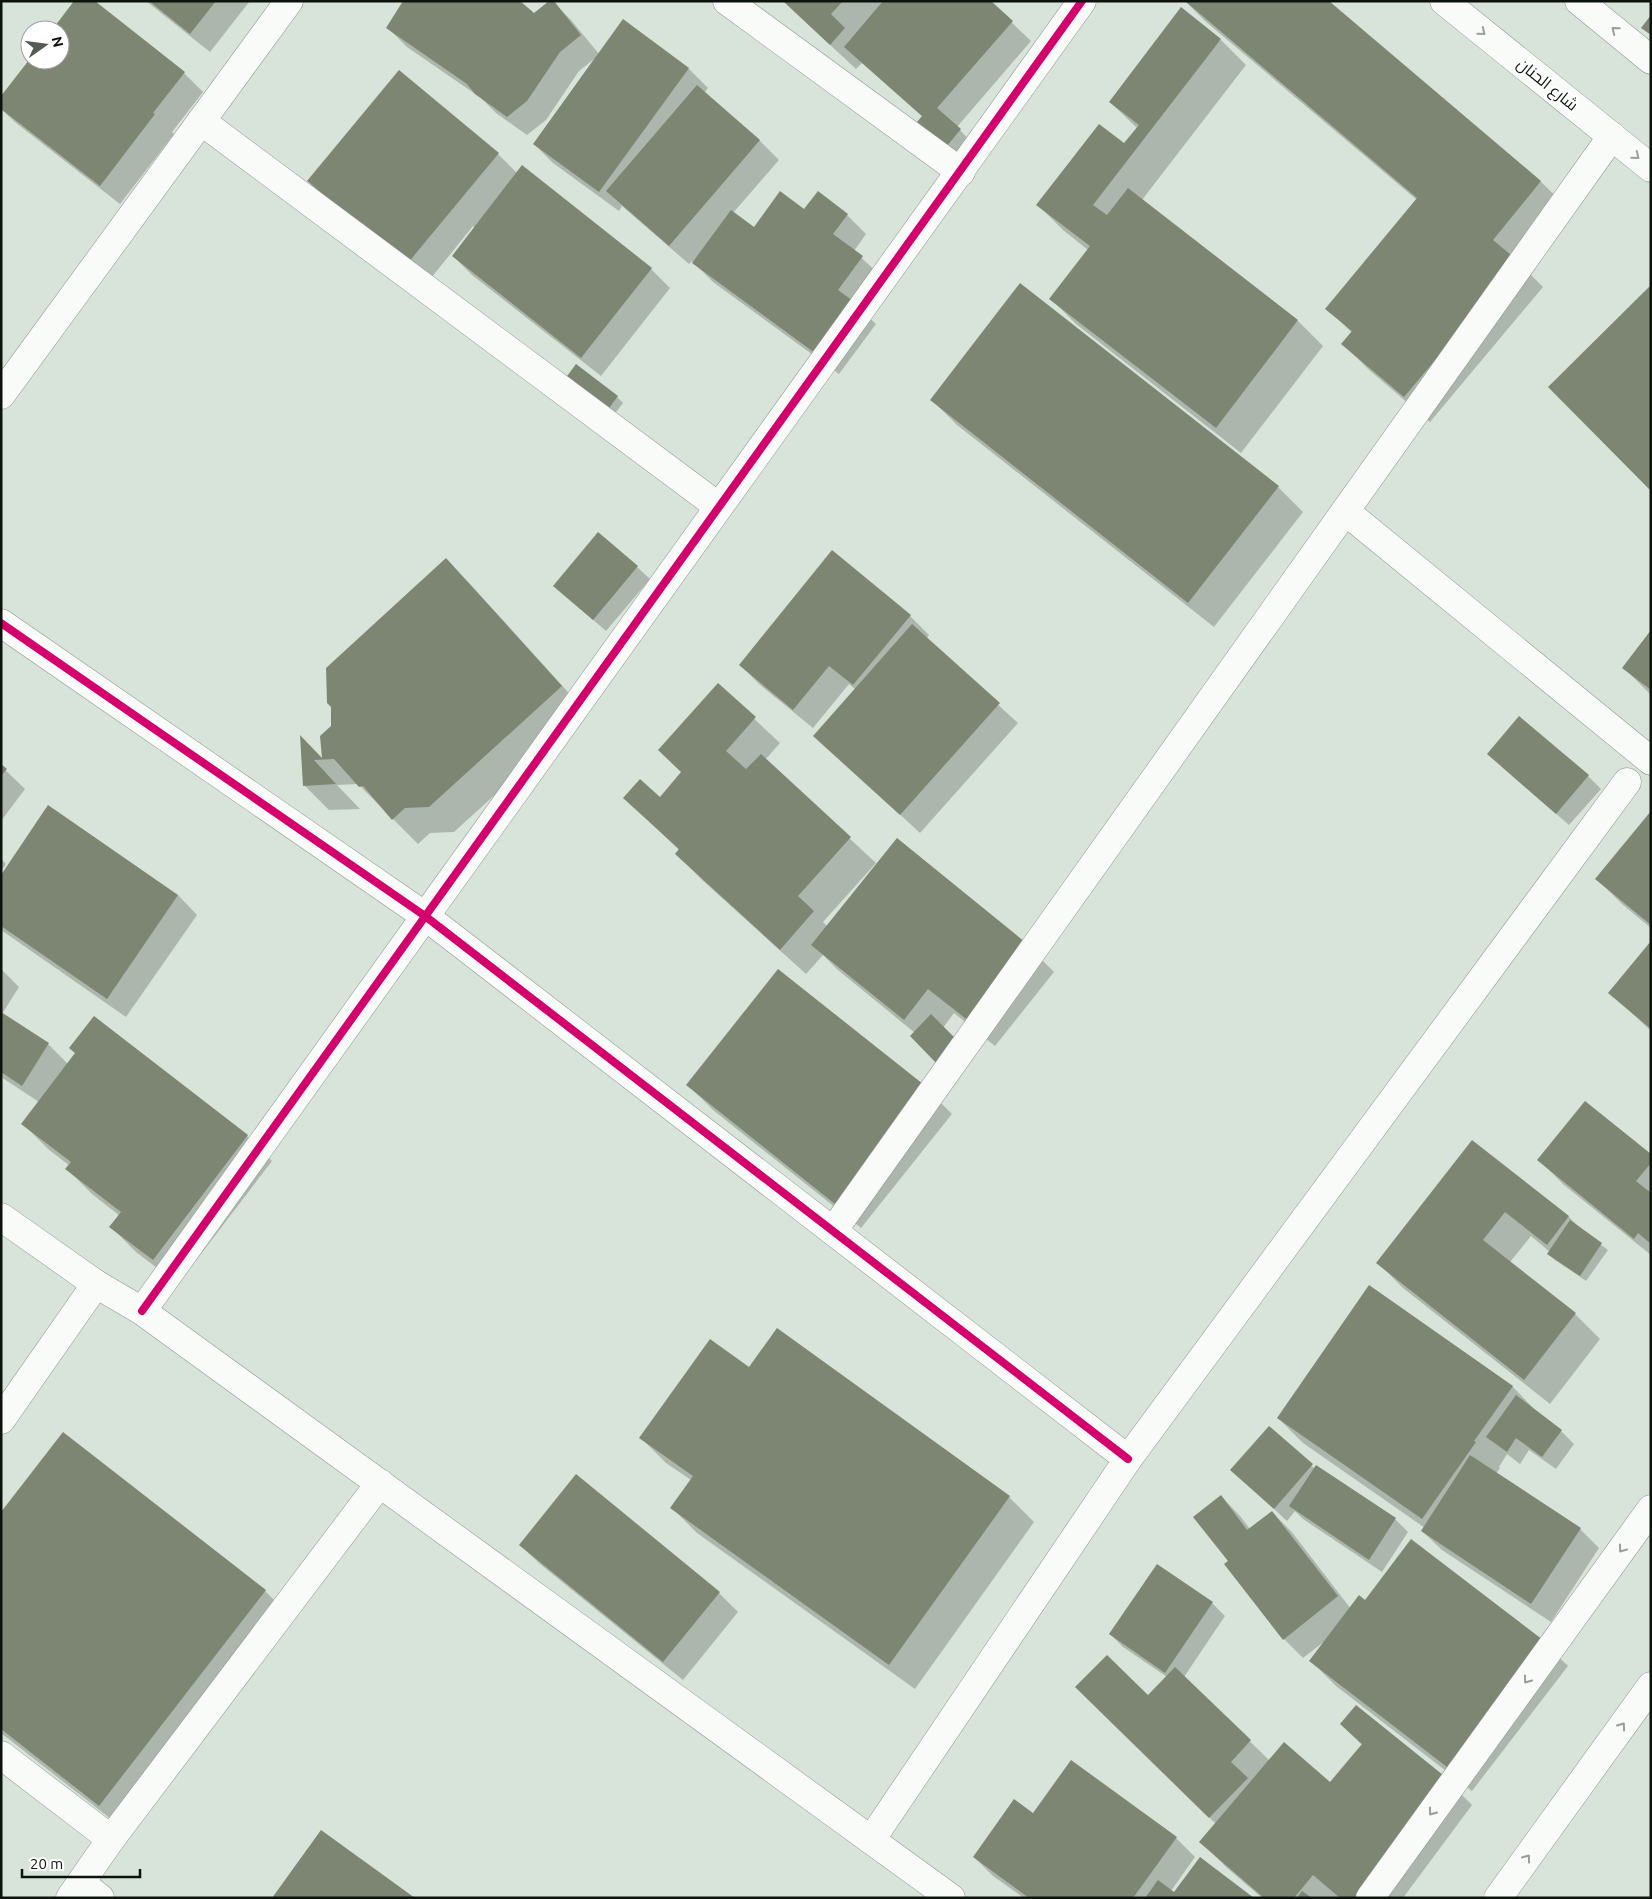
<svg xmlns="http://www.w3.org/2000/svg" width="1652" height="1899" font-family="Ubuntu,Cairo,sans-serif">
<rect width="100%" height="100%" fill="#d8e4d9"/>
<g fill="#0003">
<path d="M76 1 184 73 203 92 172 132 174 134 120 204 16 123 1 109 31 60H60V30H54Z"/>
<path d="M146 1H250L210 52Z"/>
<path d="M518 1 535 14 552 1 571 20 599 54 623 21 689 69 708 88 704 93 760 141 779 160 733 213 754 229 805 210 847 215 866 234 854 251 881 276 858 307 876 324 839 374 713 282 692 261 689 264 622 206 619 211 553 163 534 144 594 59 579 71 546 120 527 135 496 113 481 98 407 47 388 28Z"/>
<path d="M783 1H989L1031 41 957 127 979 150 966 165 937 141 923 117 862 63 856 69Z"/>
<path d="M1185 1 1540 181 1566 206 1519 263 1543 287 1430 422 1368 369 1343 344 1352 333 1327 308 1417 200 1205 21Z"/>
<path d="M1221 40 1246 65 1142 200 1298 321 1323 346 1241 453 1076 324 1051 299 1088 250 1063 230 1038 205 1125 145 1137 128 1110 102Z"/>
<path d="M498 154 517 173 651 269 670 288 601 376 472 275 453 256 475 228 473 226 427 283 328 200 309 181Z"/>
<path d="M570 389 617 397 623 403 610 420Z"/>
<path d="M932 400 1278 487 1303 512 1214 627 957 425Z"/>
<path d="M446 560 471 585 586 712 454 832 430 833 418 844 358 784 337 785 360 809 329 810 304 785 301 738 323 760 322 736 333 727Z"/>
<path d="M637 567 650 579 606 631 554 586Z"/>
<path d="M910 616 929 635 926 639 1018 723 920 833 815 736 856 690 849 684 813 728 759 684 740 665Z"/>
<path d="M1651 632V695L1624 668Z"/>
<path d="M718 685 780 743 765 760 876 863 823 922 827 926 1029 947 1054 972 995 1046 954 1013 943 1028 915 1033 838 970 823 955 806 974 701 879 676 853 679 850 625 798 660 799 682 773Z"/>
<path d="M1 766 25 789 1 821Z"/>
<path d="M1502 767 1588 776 1601 789 1569 825Z"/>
<path d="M1651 813V928L1622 904 1597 879Z"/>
<path d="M1 859 6 864 1 871Z"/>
<path d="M1 877 178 895 197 915 126 1017 1 930Z"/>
<path d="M1651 943V1031L1610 993Z"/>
<path d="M1 969 19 987 2 1014 48 1044 68 1064 247 1136 272 1161 178 1284 136 1252 111 1227 120 1216 92 1194 67 1169 70 1166 48 1149 23 1124 39 1102 1 1077Z"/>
<path d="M688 1085 927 1089 952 1114 861 1228 713 1110Z"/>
<path d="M1472 1141 1569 1217 1582 1230 1608 1250 1586 1281 1555 1260 1549 1254 1550 1252 1531 1236 1510 1262 1575 1314 1600 1339 1550 1404 1403 1288 1378 1263Z"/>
<path d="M1651 1156V1255L1564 1185 1539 1160Z"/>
<path d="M749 1369 1009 1497 1034 1522 915 1689 697 1533 672 1508 691 1480 666 1463 641 1438Z"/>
<path d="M1512 1386 1537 1412 1561 1431 1574 1444 1556 1469 1529 1450 1520 1464 1507 1454 1499 1467 1500 1468 1496 1474 1580 1529 1599 1548 1551 1622 1442 1550 1422 1531 1425 1528 1303 1443 1278 1418Z"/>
<path d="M1269 1428 1315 1469 1316 1467 1395 1519 1408 1532 1382 1572 1303 1519 1295 1511 1287 1521 1232 1470Z"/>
<path d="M1221 1496 1240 1516 1250 1529 1272 1512 1291 1531 1351 1609 1365 1602 1542 1641 1568 1666 1472 1791 1336 1686 1311 1661 1325 1641 1303 1658 1284 1639 1229 1561Z"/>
<path d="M1 1514 265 1591 290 1616 125 1830 1 1733Z"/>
<path d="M520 1545 719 1593 738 1612 683 1680 540 1564Z"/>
<path d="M1157 1566 1212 1603 1225 1616 1184 1677 1270 1761 1331 1783 1363 1746 1341 1724 1447 1780 1472 1805 1403 1898H1262L1226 1867 1201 1842 1216 1824 1096 1706 1148 1697 1167 1677 1123 1647 1110 1634Z"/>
<path d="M1033 1814 1176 1838 1195 1857 1171 1891 1174 1894 1252 1898H1024L993 1876 974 1857Z"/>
</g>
<g fill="#7d8672">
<path d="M74 1H95L185 72 153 113 155 114 100 186 1 109V96L29 60H60V30H52Z"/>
<path d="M149 1H216L190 34Z"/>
<path d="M403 1H520L534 13 549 1H554L581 35 560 52 527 101 507 117 475 94 467 84 386 28Z"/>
<path d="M783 1H843L831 14 845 28 830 45Z"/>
<path d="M883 1H991L1013 21 937 108 961 129 946 147 917 122 922 116 844 47Z"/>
<path d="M1185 1H1329L1541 181 1493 240 1518 261 1404 397 1341 344 1352 331 1325 309 1417 198Z"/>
<path d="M1181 7 1221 39 1093 205 1107 215 1128 188 1298 320 1216 428 1049 299 1090 246 1036 205 1099 124 1124 143 1139 125 1109 102Z"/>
<path d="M1651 15V35L1641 28Z"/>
<path d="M623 19 689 68 599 192 533 144Z"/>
<path d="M399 70 499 153 407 264 307 181Z"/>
<path d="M697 85 760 140 669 246 606 191Z"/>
<path d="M522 165 652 268 581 358 452 256Z"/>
<path d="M780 191 804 209 818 191 848 214 833 234 863 256 838 290 857 304 819 356 692 263 731 210 754 227Z"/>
<path d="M1020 283 1279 486 1188 603 930 400Z"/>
<path d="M1651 285V491L1548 387Z"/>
<path d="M576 364 618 396 604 415 562 383Z"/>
<path d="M598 532 638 566 593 620 553 586Z"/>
<path d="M832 550 911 615 853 685 829 666 793 710 739 665Z"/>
<path d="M446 558 562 686 429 807 405 808 392 820 363 786 359 787 334 759 314 760 336 784 303 786 300 735 322 758 320 736 331 726V707L327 703 326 668Z"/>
<path d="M912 624 1000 703 900 815 813 736Z"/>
<path d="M1651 630V690L1622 668Z"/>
<path d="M718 683 756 717 726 751 746 769 761 754 851 837 798 896 814 911 780 950 675 854 679 849 623 798 640 779 660 797 681 772 658 750Z"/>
<path d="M1519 716 1589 775 1556 814 1487 754Z"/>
<path d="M1 764 7 769 1 776Z"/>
<path d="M48 805 178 895 107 999 1 926V875Z"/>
<path d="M1651 811V925L1595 879Z"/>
<path d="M897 838 1030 946 970 1022 928 989 904 1020 811 945Z"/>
<path d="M1651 941V1029L1608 993Z"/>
<path d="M778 969 928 1088 835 1204 686 1085Z"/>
<path d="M1 1012 49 1043 22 1086 1 1072Z"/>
<path d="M931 1014 962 1045 940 1067 910 1036Z"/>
<path d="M94 1016 248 1135 153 1260 109 1227 121 1212 65 1169 71 1162 21 1124 75 1053 69 1048Z"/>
<path d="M1585 1101 1651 1154V1163L1636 1181 1651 1193V1244L1638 1233 1634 1239 1537 1160Z"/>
<path d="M1472 1140 1569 1216 1547 1245 1505 1212 1483 1240 1576 1313 1524 1380 1376 1263Z"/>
<path d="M1570 1220 1602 1243 1580 1276 1547 1254Z"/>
<path d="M1369 1285 1513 1386 1474 1441 1476 1442 1422 1519 1277 1418Z"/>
<path d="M777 1328 1010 1496 889 1665 670 1508 693 1476 639 1438 710 1339 749 1367Z"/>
<path d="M1516 1395 1562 1430 1542 1457 1516 1438 1507 1452 1486 1437Z"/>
<path d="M1269 1426 1313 1464 1274 1509 1230 1470Z"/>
<path d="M63 1432 266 1590 99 1806 1 1729V1512Z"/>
<path d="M1470 1455 1581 1528 1531 1604 1421 1531Z"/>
<path d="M1316 1465 1396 1518 1369 1560 1289 1506Z"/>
<path d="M576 1474 720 1592 663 1662 519 1545Z"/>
<path d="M1221 1495 1247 1530 1272 1511 1338 1596 1283 1640 1224 1564 1228 1561 1193 1517Z"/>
<path d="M1411 1539 1543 1640 1447 1767 1309 1661 1359 1595 1365 1600Z"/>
<path d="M1157 1564 1213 1602 1165 1673 1109 1634Z"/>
<path d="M1107 1655 1148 1695 1175 1667 1251 1740 1231 1762 1248 1778 1209 1818 1075 1687Z"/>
<path d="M1356 1705 1448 1779 1359 1898H1340L1313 1875 1294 1898H1264L1199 1842 1284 1742 1330 1782 1362 1744 1340 1724Z"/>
<path d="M1071 1760 1177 1837 1133 1898H1029L973 1857 1014 1799 1033 1813Z"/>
<path d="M321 1830 415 1898H272Z"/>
<path d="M1200 1857 1254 1898H1145L1158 1880 1174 1892Z"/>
<path d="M1302 1891 1312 1898H1297Z"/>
</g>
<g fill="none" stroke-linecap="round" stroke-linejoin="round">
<g stroke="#8f9890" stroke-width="29">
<g id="minor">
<path d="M727 1 961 172"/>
<path d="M1444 1 1651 168"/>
<path d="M1579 1 1651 60"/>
<path d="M201 121 719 507"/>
<path d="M1 395 289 1"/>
<path d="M1345 511 1651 761"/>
<path d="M1 623 425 916 1128 1459"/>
<path d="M1 1217 96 1284 142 1311 951 1898"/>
<path d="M833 1231 1612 136"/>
<path d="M142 1311 1082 1"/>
<path d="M1 1420 96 1284"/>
<path d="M1 1755 111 1839"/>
<path d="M871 1840 1128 1459 1627 782"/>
<path d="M81 1883 100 1898"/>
<path d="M70 1898 111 1839 380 1483"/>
<path d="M1370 1898 1651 1509"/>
<path d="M1498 1898 1651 1686"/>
</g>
</g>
<use href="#minor" stroke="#f9fbf9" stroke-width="28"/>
<g stroke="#fff" stroke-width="11">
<g id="cycleway">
<path d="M1 623 425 916 1128 1459"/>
<path d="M142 1311 1082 1"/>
</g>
</g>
<use href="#cycleway" stroke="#d6006c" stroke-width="8"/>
</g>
<defs><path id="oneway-chevron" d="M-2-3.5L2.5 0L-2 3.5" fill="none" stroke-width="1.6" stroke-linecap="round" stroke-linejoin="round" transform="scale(1.25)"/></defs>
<g stroke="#9a9e9a">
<use href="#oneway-chevron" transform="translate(1615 30) rotate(-141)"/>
<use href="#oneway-chevron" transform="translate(1482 32) rotate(39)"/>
<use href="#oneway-chevron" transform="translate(1636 156) rotate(39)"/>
<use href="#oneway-chevron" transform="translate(1622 1549) rotate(126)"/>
<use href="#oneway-chevron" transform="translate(1527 1680) rotate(126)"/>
<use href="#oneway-chevron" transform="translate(1622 1726) rotate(-54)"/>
<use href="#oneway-chevron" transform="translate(1432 1812) rotate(126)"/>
<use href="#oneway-chevron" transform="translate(1527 1858) rotate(-54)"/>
</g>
<g text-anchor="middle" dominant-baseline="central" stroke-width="5" stroke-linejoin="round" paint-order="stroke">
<g font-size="16" fill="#0b130c" stroke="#fff">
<text transform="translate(1548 84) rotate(39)">شارع الحنان</text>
</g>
</g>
<rect width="1652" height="1899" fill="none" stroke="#0b130c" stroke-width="5"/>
<g transform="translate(45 45) rotate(76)"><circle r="24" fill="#ffffff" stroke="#9da19e"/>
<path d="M0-4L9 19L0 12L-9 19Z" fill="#535c54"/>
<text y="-8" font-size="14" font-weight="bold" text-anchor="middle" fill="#0b130c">N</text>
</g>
<path d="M22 1869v8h118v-8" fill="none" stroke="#0b130c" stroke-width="2.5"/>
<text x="30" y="1869" font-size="15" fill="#0b130c" stroke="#ffffff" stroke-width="4" paint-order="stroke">20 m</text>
</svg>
